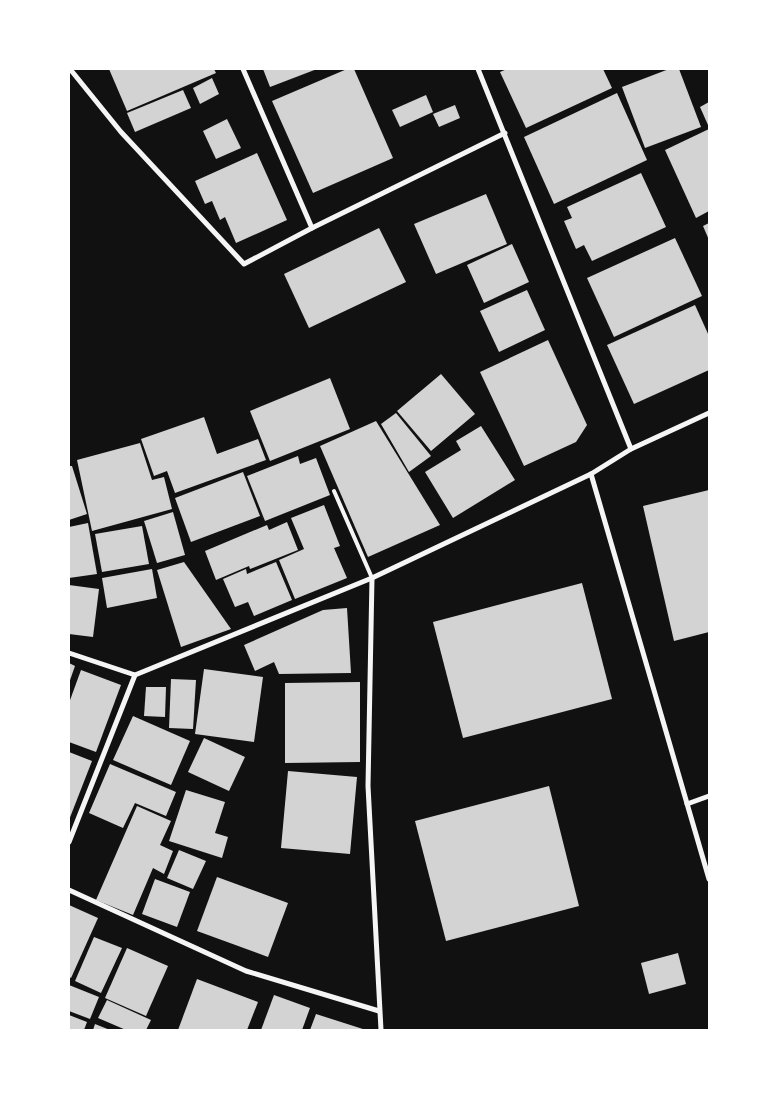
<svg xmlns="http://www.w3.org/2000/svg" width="778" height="1099" font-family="Georgia,serif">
<rect width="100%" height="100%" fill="#111"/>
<g fill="#d3d3d3">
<path d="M109 69H214L216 73 127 111Z"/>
<path d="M263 69H317L270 87Z"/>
<path d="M347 69H354L393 158 313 193 272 101Z"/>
<path d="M507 69H603L612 88 526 128 500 72Z"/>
<path d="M669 69H679L701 127 645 148 622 87Z"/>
<path d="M212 78 219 94 200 104 193 88Z"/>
<path d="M183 90 191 108 135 132 127 113Z"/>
<path d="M617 93 647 160 554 204 524 137Z"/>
<path d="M426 95 433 112 400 127 392 110Z"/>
<path d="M709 102V124L708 125 700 107Z"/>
<path d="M455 105 460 118 439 127 433 114Z"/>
<path d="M227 119 241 148 216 159 203 131Z"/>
<path d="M709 129V211L696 218 665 150Z"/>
<path d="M257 153 287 220 236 243 225 217 220 220 212 201 205 204 195 181Z"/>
<path d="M641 173 666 227 592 261 584 245 576 249 564 221 572 218 567 207Z"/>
<path d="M486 194 507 244 436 274 414 224Z"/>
<path d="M709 223V240L703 226Z"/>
<path d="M379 228 406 282 309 328 284 274Z"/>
<path d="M675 238 702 296 614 337 587 278Z"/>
<path d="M512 244 529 282 484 303 467 265Z"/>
<path d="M527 290 545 330 499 352 480 311Z"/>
<path d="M695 305 709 336V370L634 404 607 345Z"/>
<path d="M548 340 587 425 576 442 524 466 480 372Z"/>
<path d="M441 374 475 414 431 451 397 411Z"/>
<path d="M330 378 350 429 270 461 250 411Z"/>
<path d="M396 413 431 456 409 472 381 424Z"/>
<path d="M204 417 217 454 258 439 266 460 175 493 167 471 154 476 141 439Z"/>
<path d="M376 421 440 525 368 557 320 446Z"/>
<path d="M481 426 515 480 453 518 425 472 461 450 456 441Z"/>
<path d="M140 443 152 480 164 477 172 509 92 531 77 460Z"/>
<path d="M298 456 300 464 316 458 330 495 265 521 247 476Z"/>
<path d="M69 466H72L87 514 69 520Z"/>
<path d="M243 472 260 516 191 542 175 498Z"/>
<path d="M709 490V632L674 641 643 506Z"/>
<path d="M324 505 340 546 334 548 347 578 295 599 279 560 304 549 291 518Z"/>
<path d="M173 512 185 555 157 563 144 521Z"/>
<path d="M287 522 298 550 250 569 249 566 216 580 205 551 267 525 269 530Z"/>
<path d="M88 523 97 574 69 578V527Z"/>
<path d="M142 526 149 564 102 572 95 534Z"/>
<path d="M184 562 231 629 181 647 157 570Z"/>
<path d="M276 562 292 600 254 616 248 602 235 607 223 579 246 569 247 574Z"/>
<path d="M152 569 157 598 107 608 102 578Z"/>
<path d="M582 583 612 699 463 738 433 622Z"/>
<path d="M69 585 99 589 93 637 69 634Z"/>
<path d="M347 608 351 673 279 674 274 662 255 671 244 645 323 610Z"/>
<path d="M69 663 75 666 69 683Z"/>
<path d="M204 669 263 677 254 742 195 734Z"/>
<path d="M81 670 121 685 96 752 69 742V703Z"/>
<path d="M171 679 196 680 193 729 169 728Z"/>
<path d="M360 682V762L285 763V683Z"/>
<path d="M146 687H166L165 717 144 716Z"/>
<path d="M133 716 190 741 171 785 113 760Z"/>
<path d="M204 738 245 757 229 791 188 772Z"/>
<path d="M69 752 92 761 69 820Z"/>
<path d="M110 764 176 792 166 816 135 803 123 828 89 813Z"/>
<path d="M288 771 357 777 350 854 281 848Z"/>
<path d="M549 786 579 906 446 941 415 821Z"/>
<path d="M186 790 225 802 215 833 228 837 222 858 169 841Z"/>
<path d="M137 806 171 821 160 845 173 851 164 874 153 868 133 915 96 900Z"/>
<path d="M179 850 206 861 193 889 167 878Z"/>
<path d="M217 877 288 903 268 957 197 931Z"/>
<path d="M155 879 190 892 177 927 142 914Z"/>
<path d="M69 905 98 918 71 978 69 977Z"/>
<path d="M94 937 122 948 101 993 75 981Z"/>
<path d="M127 948 168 966 146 1016 105 998Z"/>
<path d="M678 953 686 984 649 994 641 963Z"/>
<path d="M197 979 258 1002 247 1030H178Z"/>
<path d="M69 985 99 997 90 1019 69 1011Z"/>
<path d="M274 995 310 1008 302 1030H261Z"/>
<path d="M107 1000 151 1020 146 1030H126L98 1018Z"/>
<path d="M316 1014 366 1030H310Z"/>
<path d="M69 1015 87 1022 84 1030H69Z"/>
<path d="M95 1024 110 1030H93Z"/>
</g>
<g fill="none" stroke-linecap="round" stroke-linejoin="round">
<path stroke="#f5f5f5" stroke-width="4" d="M334 491 372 578"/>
<g stroke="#f5f5f5" stroke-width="5">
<path d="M70 69 121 132 244 264 312 228 505 133"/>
<path d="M243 69 312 228"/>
<path d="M478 69 631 449"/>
<path d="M591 474 709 879"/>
<path d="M372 578 368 786 381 1030"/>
<path d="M69 653 135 675"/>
<path d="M687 804 709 796"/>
<path d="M69 842 135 675 372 578 591 474 631 449 709 413"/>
<path d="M69 890 246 971 379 1011"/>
</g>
</g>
<rect width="778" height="1099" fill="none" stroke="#ffffff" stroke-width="140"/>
</svg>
